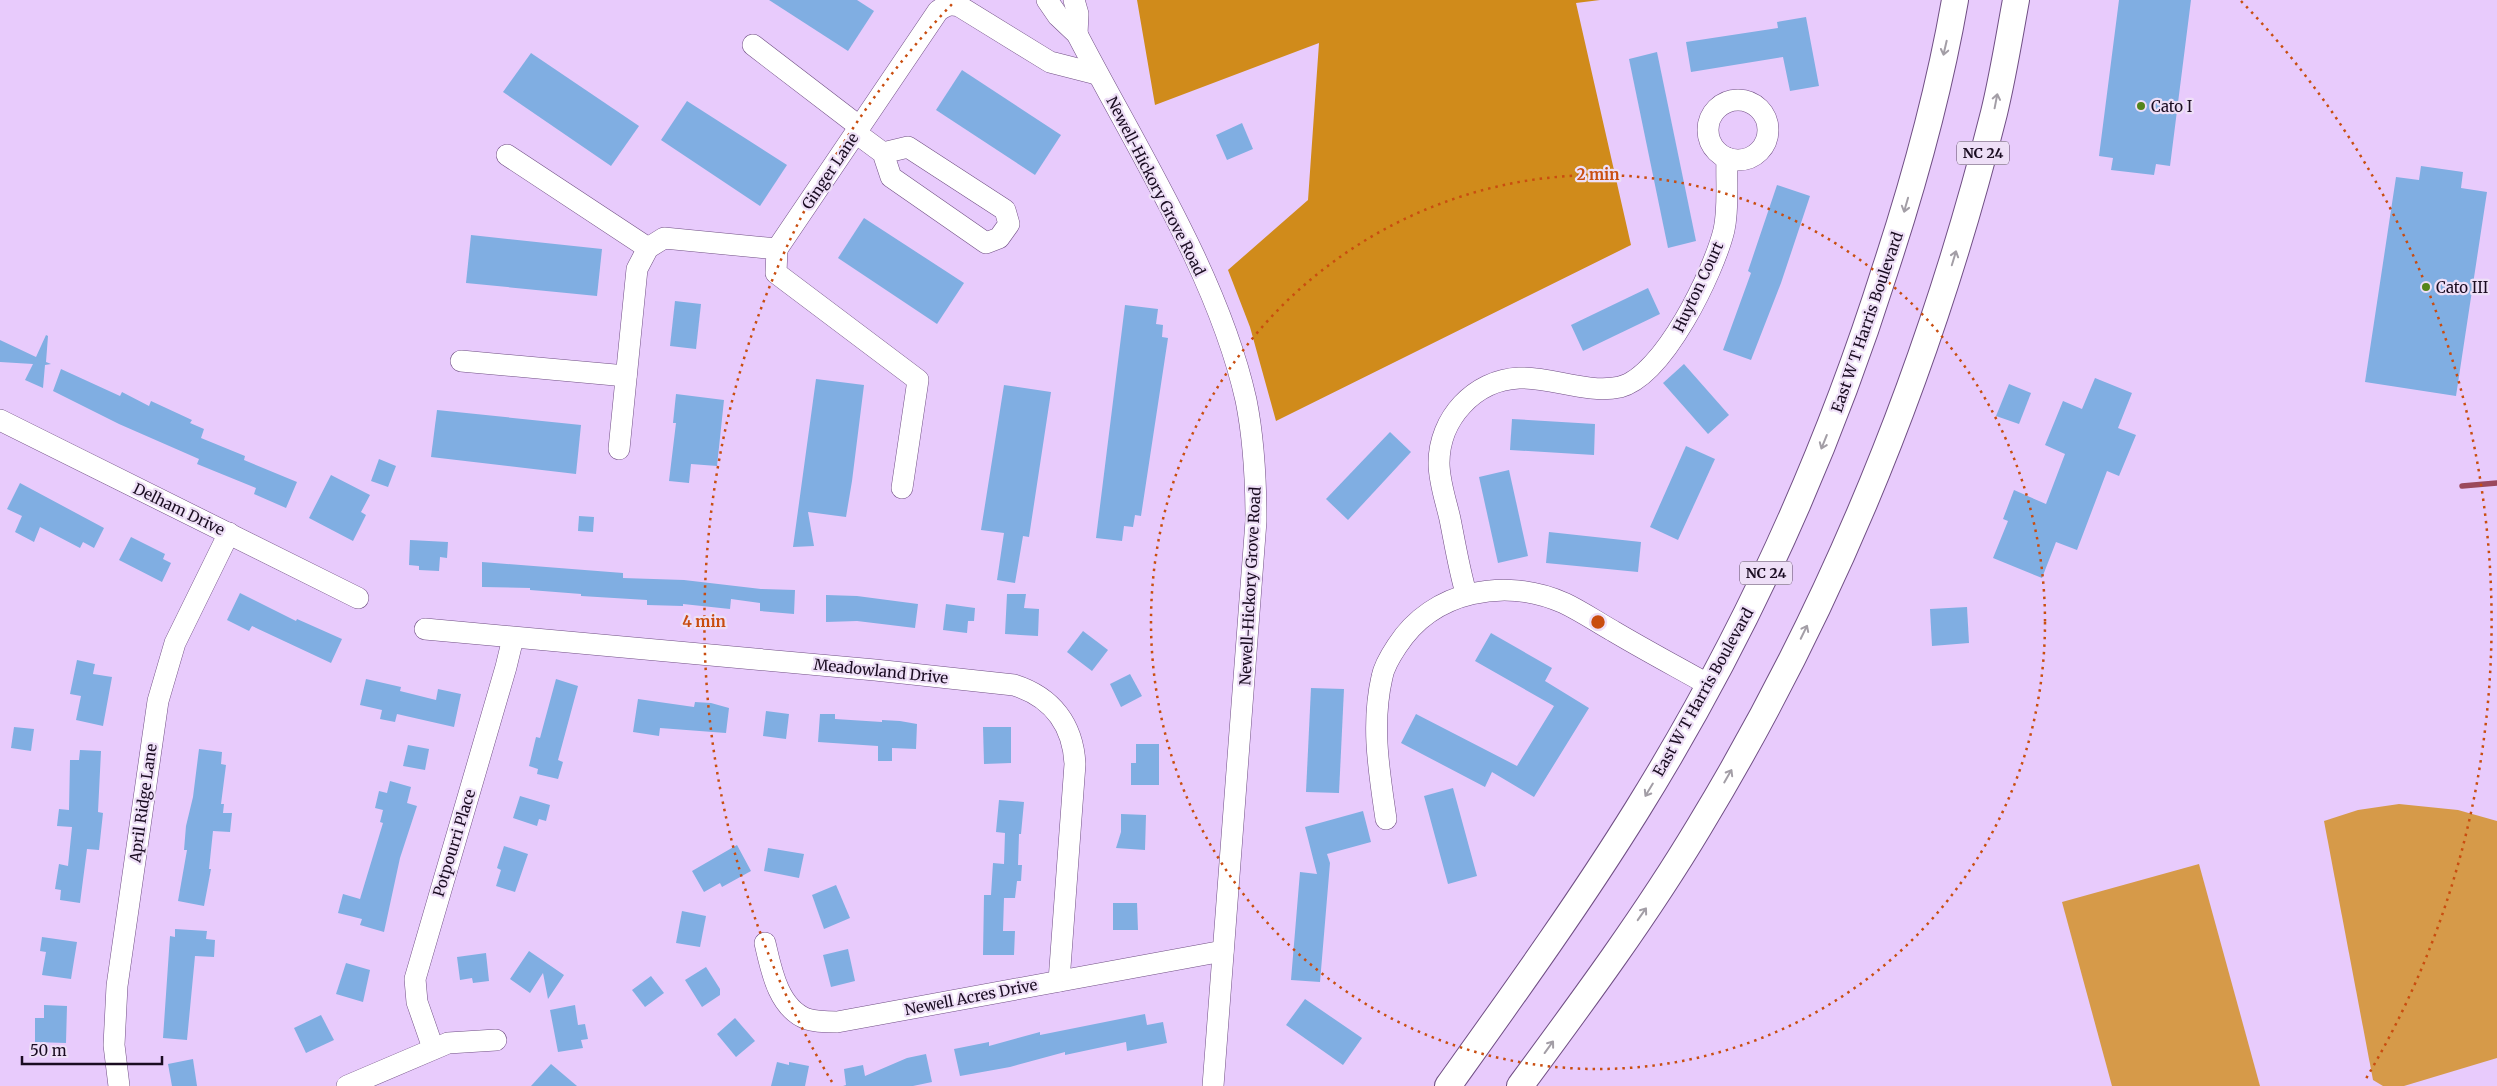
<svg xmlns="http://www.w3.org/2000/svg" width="2497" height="1086" font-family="Merriweather,serif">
<rect width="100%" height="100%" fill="#e8cbfc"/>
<g fill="#d69a49">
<path d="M2399 804 2458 810 2497 821V1058L2404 1086H2383L2373 1080 2324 821 2358 810Z"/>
<path d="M2199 864 2260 1086H2112L2062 902Z"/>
</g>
<path fill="#d08b1b" d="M1137 0H1600L1576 3 1631 245 1276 421 1250 327 1228 270 1308 200 1319 43 1155 105Z"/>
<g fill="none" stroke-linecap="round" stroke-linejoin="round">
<path stroke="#9b495c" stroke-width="5.5" d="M2462 486 2497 483"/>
</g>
<g fill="#80aee2">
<path d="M769 0H857L874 11 848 51Z"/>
<path d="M2119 0H2191L2170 166 2156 164 2154 175 2111 170 2113 158 2099 156Z"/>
<path d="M1806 17 1819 86 1790 91 1783 57 1691 72 1686 42 1778 28 1777 22Z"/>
<path d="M1657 52 1696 241 1668 248 1629 59Z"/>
<path d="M531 53 639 126 611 166 503 92Z"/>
<path d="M962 70 1061 135 1035 175 936 110Z"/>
<path d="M687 101 787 165 760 206 661 140Z"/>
<path d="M1242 123 1253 149 1227 160 1216 135Z"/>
<path d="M2421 166 2463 172 2461 188 2487 192 2456 396 2365 382 2396 177 2419 180Z"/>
<path d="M1777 185 1810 196 1781 283 1751 360 1723 350 1751 273 1748 271Z"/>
<path d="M864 218 964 283 937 324 838 258Z"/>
<path d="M471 235 602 249 597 296 466 283Z"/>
<path d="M1648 288 1660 314 1583 351 1571 325Z"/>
<path d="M675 301 701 304 696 349 670 346Z"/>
<path d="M1125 305 1158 309 1156 324 1163 325 1162 337 1168 338 1141 516 1135 515 1133 527 1124 526 1122 541 1096 538Z"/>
<path d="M46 335 48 336 46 362 51 364 45 365 43 388 25 380 33 364 0 362V340L36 357Z"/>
<path d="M1684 364 1729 415 1708 434 1663 383Z"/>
<path d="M61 369 120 396 122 392 149 406 151 401 192 420 190 423 204 429 201 438 245 456 244 460 297 482 286 508 254 494 256 488 197 464 199 459 119 424 53 391Z"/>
<path d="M2095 378 2132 393 2118 428 2136 435 2119 476 2107 471 2077 550 2056 542 2042 578 1993 558 2008 521 2003 519 2014 490 2046 504 2065 454 2045 445 2063 401 2082 409Z"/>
<path d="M816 379 864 385 852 481 846 517 808 512 814 546 793 547Z"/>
<path d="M2009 384 2031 393 2019 424 1996 416Z"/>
<path d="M1004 385 1051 392 1029 537 1023 536 1015 583 997 580 1004 533 981 530Z"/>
<path d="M676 394 724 400 717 466 691 464 689 483 669 481 676 423H673Z"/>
<path d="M437 410 581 425 576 474 431 457Z"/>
<path d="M1512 419 1595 424 1594 455 1510 450Z"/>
<path d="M1390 432 1411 452 1348 520 1326 499Z"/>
<path d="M1686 446 1715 459 1678 540 1650 527Z"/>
<path d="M379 459 396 466 388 487 371 481Z"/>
<path d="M1509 470 1528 556 1498 563 1479 477Z"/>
<path d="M331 475 370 495 361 512 366 515 353 541 309 518Z"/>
<path d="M20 483 104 528 94 548 83 542 80 548 40 527 34 542 15 532 22 516 7 509Z"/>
<path d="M579 516 594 517 593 532 578 531Z"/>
<path d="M1549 532 1641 542 1638 572 1546 563Z"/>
<path d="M131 537 165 554 163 559 171 563 162 582 119 560Z"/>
<path d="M410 540 448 542 447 558 440 557 439 571 419 570V566L409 565Z"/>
<path d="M482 562 623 573V578L684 580 761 589 795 590 794 614 760 611V603L731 599 730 609 683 604V606L647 605V600L581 596V594L530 590V588L482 587Z"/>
<path d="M240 593 296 621 297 619 342 639 331 663 252 626 249 631 227 620Z"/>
<path d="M1007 594H1026L1024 608 1039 609 1038 636 1005 634Z"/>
<path d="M826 595 857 596 918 604 915 628 857 621 826 622Z"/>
<path d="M946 604 975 608 974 621H968L967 633 943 630Z"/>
<path d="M1967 607 1969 643 1932 646 1930 609Z"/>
<path d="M1083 631 1108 650 1092 671 1067 652Z"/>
<path d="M1491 633 1552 668 1545 681 1589 708 1534 797 1492 772 1485 787 1401 743 1416 714 1517 766 1554 706 1475 661Z"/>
<path d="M77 660 95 664 93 674 112 677 103 726 76 720 81 696 70 694Z"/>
<path d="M1130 674 1142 696 1121 707 1110 684Z"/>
<path d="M366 679 401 687 400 691 436 700 438 689 461 694 454 727 397 714 395 722 380 719 382 710 360 705Z"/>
<path d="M556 679 578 686 558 760 563 762 558 779 537 774 538 769 529 766 536 737 540 738Z"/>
<path d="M1311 688 1344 689 1339 793 1306 792Z"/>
<path d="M638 699 694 707 695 702 711 703 729 708 726 733 660 728 659 736 633 732Z"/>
<path d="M766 711 789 714 786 739 763 736Z"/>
<path d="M820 714H835V719L882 722V720L900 721 917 724 916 749 892 748V761H878V746L818 742Z"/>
<path d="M14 727 34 729 31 751 11 748Z"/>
<path d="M983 727H1011V763L984 764Z"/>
<path d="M1136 744H1159V785H1131V763H1136Z"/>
<path d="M408 745 429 749 425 770 403 766Z"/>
<path d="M199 749 222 752 221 764 226 765 221 804H224L223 813H232L230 832 213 831 209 869H211L204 906 178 901 187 850H184L186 826 193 797Z"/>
<path d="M80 750 101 751 98 812 103 813 99 850 87 849 80 903 60 900 61 890 55 889 59 864 68 866 72 827 57 826 59 809 69 810 70 760H79Z"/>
<path d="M390 781 411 787 407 803 417 806 400 858 384 932 360 925 362 919 338 913 343 894 360 899 383 823 380 822 383 810 375 808 379 791 387 793Z"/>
<path d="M1453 788 1477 876 1448 884 1424 796Z"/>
<path d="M520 796 550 805 546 821 539 819 537 826 513 818Z"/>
<path d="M999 800 1024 802 1021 834H1019L1018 865H1022L1021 881H1017L1015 898H1004L1003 931H1015L1014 955H983L984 895H991L993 863 1004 864 1005 833 996 832Z"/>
<path d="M1363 811 1371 842 1327 854 1330 863 1320 982 1291 980 1300 872 1317 874 1305 827Z"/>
<path d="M1121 814 1146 815 1145 850 1116 848 1121 832Z"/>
<path d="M737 845 751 871 722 887 720 883 704 892 692 871Z"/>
<path d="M504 846 528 854 515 892 496 886 501 870 497 868Z"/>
<path d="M768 848 804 854 799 878 764 871Z"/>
<path d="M836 885 850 918 824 929 812 895Z"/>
<path d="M1113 903H1137L1138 930H1113Z"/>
<path d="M682 911 706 916 700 947 676 943Z"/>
<path d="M175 929 207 931 206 939 215 940 214 957 195 956 187 1040 163 1038 170 936 175 937Z"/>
<path d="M42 937 77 942 71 979 42 975 46 952 40 951Z"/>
<path d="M848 949 855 981 831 987 823 955Z"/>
<path d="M529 951 564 975 548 999 543 973 530 993 510 979Z"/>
<path d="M486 953 489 981 473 983 472 978 460 980 457 957Z"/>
<path d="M346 963 370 970 363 1002 336 994Z"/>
<path d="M706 967 720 989V995L702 1007 685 980Z"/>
<path d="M651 976 664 993 645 1007 632 990Z"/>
<path d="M1305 999 1362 1038 1343 1065 1286 1025Z"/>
<path d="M44 1005 67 1006 66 1043 35 1042V1018H44Z"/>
<path d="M575 1005 578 1025 585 1024 588 1039 581 1040 583 1048 558 1052 550 1010Z"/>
<path d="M1145 1014 1147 1025 1163 1022 1167 1043 1127 1051 1126 1042 1065 1055V1052L1010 1067 960 1076 954 1049 989 1042V1046L1040 1032V1035Z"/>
<path d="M321 1015 334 1040 306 1053 294 1028Z"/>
<path d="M735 1018 755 1041 736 1057 717 1034Z"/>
<path d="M926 1054 932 1082 913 1086H843L846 1085 844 1069 863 1065 865 1076 907 1058Z"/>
<path d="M193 1059 197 1086H172L168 1064Z"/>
<path d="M777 1062 789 1065V1062L809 1066 805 1086H771Z"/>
<path d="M551 1064 577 1086H531Z"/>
</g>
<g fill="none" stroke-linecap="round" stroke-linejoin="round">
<g stroke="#704f84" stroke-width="22">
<g id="minor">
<path d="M1047 0 1058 16 1077 34C1136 148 1218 275 1246 400 1254 440 1256 480 1256 521L1213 1086"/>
<path d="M1074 0 1078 14 1077 34"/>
<path d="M753 45 860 127"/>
<circle cx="1738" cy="130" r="30"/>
<path d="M856 133 883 153 891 177 986 243 999 238 1009 224 1005 210 908 147 883 153"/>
<path d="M507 155 648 248"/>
<path d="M777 249 776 273 918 380 902 488"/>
<path d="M461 361 626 376"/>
<path d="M0 420 358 598"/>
<path d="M619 449 637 269 648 248 664 238 777 249 938 11C946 5 950 4 959 6L1050 62 1097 74"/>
<path d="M1466 593C1459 569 1455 544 1450 519 1446 501 1439 482 1439 463 1439 419 1474 380 1519 378 1552 377 1587 394 1620 387 1664 376 1714 271 1724 230 1729 207 1726 181 1727 158"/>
<path d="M425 629 875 670 1014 685C1052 697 1073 725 1075 764L1059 981"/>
<path d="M1386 819C1379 771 1371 725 1382 677 1384 666 1391 655 1397 646 1433 590 1505 577 1564 603 1581 611 1597 622 1613 631 1645 650 1677 667 1709 685"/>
<path d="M765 943C771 969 778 1008 807 1019 816 1022 827 1022 837 1022L1223 951"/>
<path d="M433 1048 417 1002 415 979 506 667 513 638"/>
<path d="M119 1086 114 1045 117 986 158 701 175 643 229 533"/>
<path d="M347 1086 448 1043 496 1040"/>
</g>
</g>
<g stroke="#704f84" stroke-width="28">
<g id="major">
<path d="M1448 1086C1513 995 1578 905 1637 810 1742 641 1825 460 1885 270 1914 182 1939 92 1955 0"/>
<path d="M1520 1086C1582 1002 1645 917 1699 827 1833 606 1931 363 1994 113 2003 76 2009 38 2016 0"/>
</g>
</g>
<use href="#minor" stroke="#fff" stroke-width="21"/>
<use href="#major" stroke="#fff" stroke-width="26"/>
</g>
<defs><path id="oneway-shaft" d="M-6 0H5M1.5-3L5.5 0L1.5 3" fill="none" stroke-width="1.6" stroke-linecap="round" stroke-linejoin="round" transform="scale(1.25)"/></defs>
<g stroke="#a39ea6">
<use href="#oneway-shaft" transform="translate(1945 48) rotate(103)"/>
<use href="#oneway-shaft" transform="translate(1996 101) rotate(-79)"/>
<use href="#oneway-shaft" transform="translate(1906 205) rotate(106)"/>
<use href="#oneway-shaft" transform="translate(1954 258) rotate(-73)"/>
<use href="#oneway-shaft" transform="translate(1824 442) rotate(112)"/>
<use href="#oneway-shaft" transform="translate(1804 632) rotate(-64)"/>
<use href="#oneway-shaft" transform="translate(1728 776) rotate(-60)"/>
<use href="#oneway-shaft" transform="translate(1649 790) rotate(121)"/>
<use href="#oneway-shaft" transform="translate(1642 914) rotate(-55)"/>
<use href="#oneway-shaft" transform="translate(1549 1047) rotate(-54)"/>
</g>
<g fill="none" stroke="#c94d0f" stroke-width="2.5" stroke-dasharray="2.5 5">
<circle cx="1598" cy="622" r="447"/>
<path d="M832 1082A894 894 0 0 1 955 1M2241 1A894 894 0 0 1 2364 1082"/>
</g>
<g fill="#54851a" stroke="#eedff7" stroke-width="2">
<circle cx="2141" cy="106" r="5"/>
<circle cx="2426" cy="287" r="5"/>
</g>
<g text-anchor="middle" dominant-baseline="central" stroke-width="4.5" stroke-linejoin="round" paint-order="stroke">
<g fill="#eedff7" stroke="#5a4b61" stroke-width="1">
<rect x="1957" y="141.5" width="52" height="23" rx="4"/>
<rect x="1740" y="561.5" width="52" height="23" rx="4"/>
</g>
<g font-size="14" font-weight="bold" fill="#1a0c21">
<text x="1983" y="153">NC 24</text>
<text x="1766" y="573">NC 24</text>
</g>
<g font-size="15" fill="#1a0c21" stroke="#eedff7" text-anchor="start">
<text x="2151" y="106">Cato I</text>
<text x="2436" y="287">Cato III</text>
</g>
<g font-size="15" fill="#1a0c21" stroke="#eedff7">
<text transform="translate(830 171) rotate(-56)">Ginger Lane</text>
<text transform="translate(1156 186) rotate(63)">Newell-Hickory Grove Road</text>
<text transform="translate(1698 287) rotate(-65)">Huyton Court</text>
<text transform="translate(1867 322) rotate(-71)">East W T Harris Boulevard</text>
<text transform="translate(179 509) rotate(26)">Delham Drive</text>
<text transform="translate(1250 586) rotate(-87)">Newell-Hickory Grove Road</text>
<text transform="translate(881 671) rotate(6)">Meadowland Drive</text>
<text transform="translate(1703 692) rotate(-61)">East W T Harris Boulevard</text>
<text transform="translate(143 803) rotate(-82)">April Ridge Lane</text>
<text transform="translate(454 843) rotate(-73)">Potpourri Place</text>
<text transform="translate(971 997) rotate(-11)">Newell Acres Drive</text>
</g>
</g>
<circle cx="1598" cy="622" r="8" fill="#c94d0f" stroke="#eedff7" stroke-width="2.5"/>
<g font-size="15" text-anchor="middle" font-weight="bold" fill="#c94d0f" stroke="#eedff7" stroke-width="4.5" stroke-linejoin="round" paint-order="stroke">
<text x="1598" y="180">2 min</text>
<text x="704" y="627">4 min</text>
</g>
<path d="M22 1056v8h140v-8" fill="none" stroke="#1a0c21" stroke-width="2.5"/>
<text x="30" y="1056" font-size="15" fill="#1a0c21" stroke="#eedff7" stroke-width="4" paint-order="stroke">50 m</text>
</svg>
